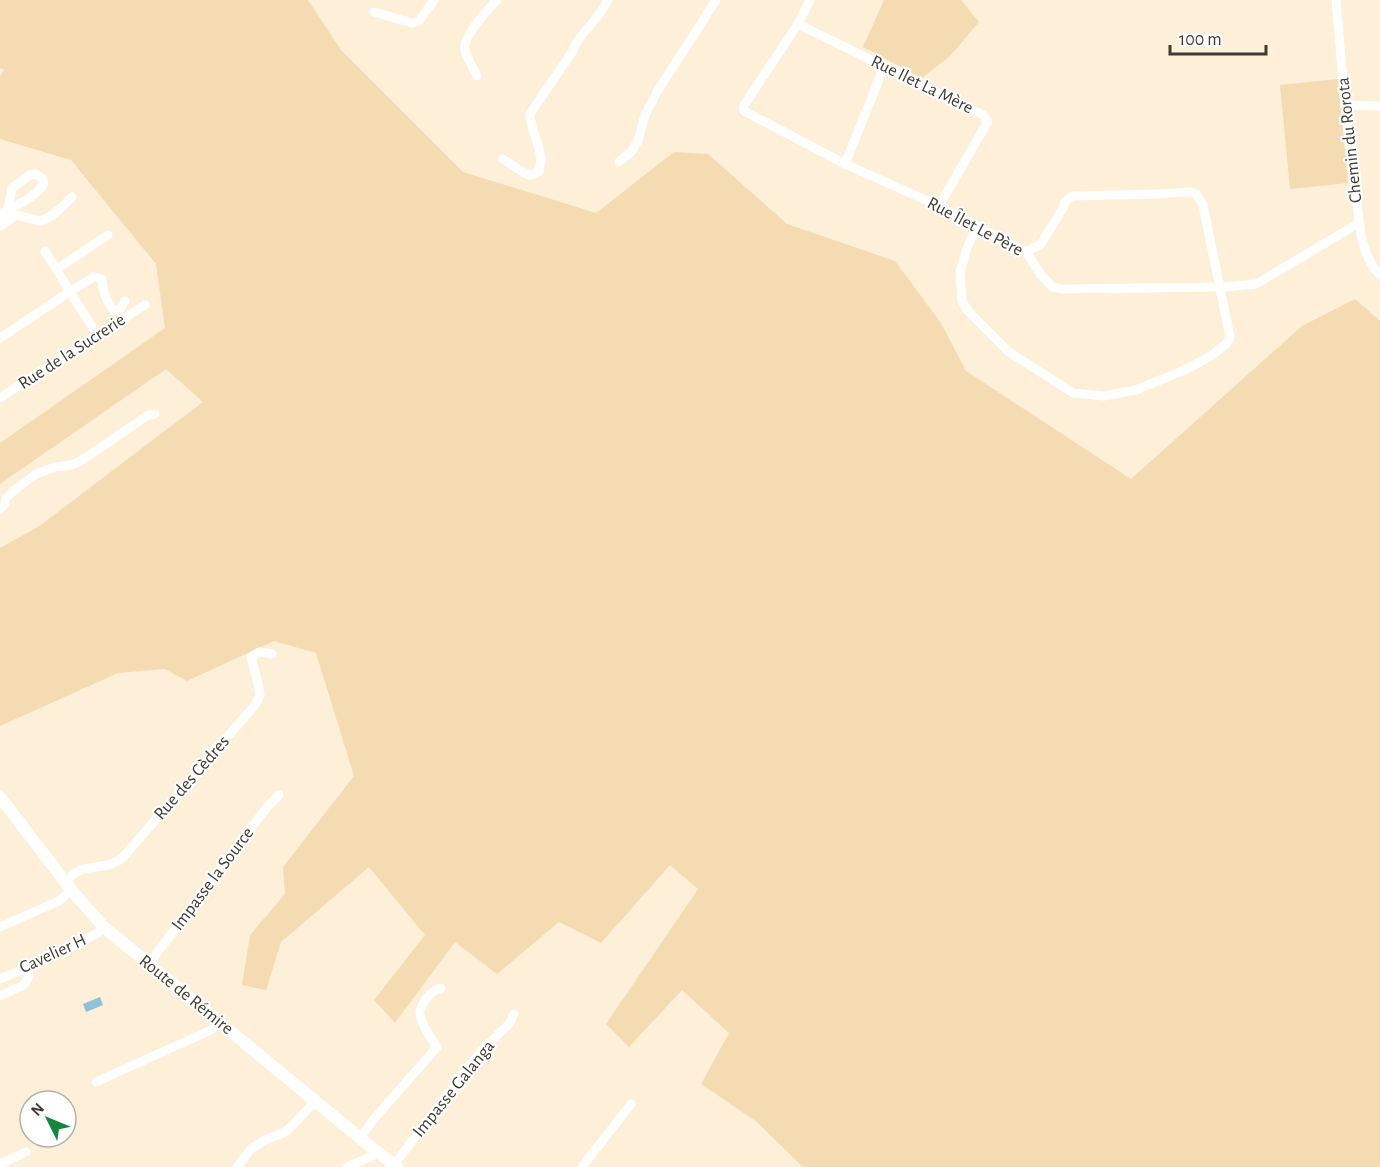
<svg xmlns="http://www.w3.org/2000/svg" width="1380" height="1167" font-family="'Alegreya Sans',sans-serif">
<rect width="100%" height="100%" fill="#fdefd8"/>
<g fill="#f4dbb2">
<path d="M0 0H308L341 50 463 172 596 213 674 152 708 154 787 224 895 261 941 323 966 371 1131 479 1302 326 1355 299 1380 321V1167H803L757 1122 701 1084 729 1033 682 990 629 1047 606 1024 698 889 670 865 601 943 559 922 497 974 455 942 395 1023 374 1000 425 935 369 867 281 942 266 990 242 985 250 935 285 894 283 867 354 776 316 653 274 641 187 681 165 669 118 673 0 726V548L38 527 203 402 166 369 0 484V443L165 328 156 264 71 160 0 139V77L4 70 0 68Z"/>
<path d="M884 0H961L979 22 950 56 922 78 863 47Z"/>
<path d="M1338 79 1348 183 1290 189 1280 85Z"/>
</g>
<path fill="#91c1da" d="M100 997 103 1005 86 1012 83 1004Z"/>
<g fill="none" stroke-linecap="round" stroke-linejoin="round">
<g stroke="#fff" stroke-width="9">
<path d="M810 0 798 24 743 107 744 111 845 164 939 206 1026 252 1041 275 1053 287 1062 289 1221 287 1256 284 1359 223"/>
<path d="M1336 0 1345 105 1361 236C1365 251 1369 263 1380 275"/>
<path d="M374 12 412 23 419 21 434 0"/>
<path d="M798 24 983 115 988 121 939 206"/>
<path d="M477 76C473 67 467 59 465 50 462 37 488 9 497 0"/>
<path d="M1345 105 1380 106"/>
<path d="M503 159 526 174 531 175 539 171C545 147 531 136 530 114L572 52 578 40 601 12 608 0"/>
<path d="M619 162 631 152 638 141 645 115 657 92 716 0"/>
<path d="M845 164 884 67"/>
<path d="M0 215C14 205 33 200 43 185V179L36 174 30 175 12 188 8 209"/>
<path d="M0 226 16 215 40 221C53 217 62 207 72 197"/>
<path d="M977 226 967 248 960 272 962 301 968 311 1009 352 1073 393 1104 396 1136 390 1189 368 1212 355 1226 344 1230 337 1203 205 1196 194 1190 192 1158 194 1072 196 1065 202 1063 208 1041 244 1026 252"/>
<path d="M45 251 92 327"/>
<path d="M57 269 108 235"/>
<path d="M0 338 69 292 94 277 102 279C102 291 107 302 114 311L120 309 125 301"/>
<path d="M0 398 145 305"/>
<path d="M0 509 5 504 6 498 17 488 36 474 55 467 72 465 84 459 148 415 155 414"/>
<path d="M66 882 73 874 83 869 108 865 118 861 125 855 255 705 260 695 258 683 251 657 259 652 272 654"/>
<path d="M0 927 59 901 68 893 73 892"/>
<path d="M148 965 267 807 279 795"/>
<path d="M0 979 27 968 98 933 104 927"/>
<path d="M0 996 24 985 29 976 27 968"/>
<path d="M96 1082 211 1030 220 1023"/>
<path d="M360 1138 373 1120 437 1047C432 1039 419 1021 420 1012 420 1007 424 1003 426 999 431 993 434 990 441 988"/>
<path d="M0 1164 26 1152"/>
<path d="M396 1166V1162L481 1051 509 1024 514 1014"/>
<path d="M237 1167 251 1149 263 1141 285 1132 293 1125 315 1101"/>
<path d="M347 1167 379 1153"/>
<path d="M582 1167 631 1104"/>
</g>
<path stroke="#fff" stroke-width="12" d="M0 797 73 892 104 927 360 1138 397 1167"/>
</g>
<g text-anchor="middle" dominant-baseline="central" stroke-width="4.5" stroke-linejoin="round" paint-order="stroke">
<g font-size="18" fill="#403b32" stroke="#fff">
<text transform="translate(922 85) rotate(26)">Rue Ilet La Mère</text>
<text transform="translate(1350 140) rotate(-96)">Chemin du Rorota</text>
<text transform="translate(975 227) rotate(28)">Rue Îlet Le Père</text>
<text transform="translate(72 352) rotate(-33)">Rue de la Sucrerie</text>
<text transform="translate(192 778) rotate(-49)">Rue des Cèdres</text>
<text transform="translate(213 879) rotate(-53)">Impasse la Source</text>
<text transform="translate(53 954) rotate(-25)">Cavelier H</text>
<text transform="translate(186 995) rotate(39)">Route de Rémire</text>
<text transform="translate(454 1089) rotate(-51)">Impasse Galanga</text>
</g>
</g>
<g transform="translate(48 1119) rotate(313)"><circle r="28" fill="#ffffff" stroke="#b3b1ad" stroke-width="1.5"/>
<path d="M0-4.5L10 22L0 15L-10 22Z" fill="#13863f"/>
<text y="-9" font-size="16" font-weight="bold" text-anchor="middle" fill="#403b32">N</text>
</g>
<path d="M1170 45v9h96v-9" fill="none" stroke="#403b32" stroke-width="3"/>
<text x="1179" y="45" font-size="18" fill="#403b32" stroke="#ffffff" stroke-width="4.5" paint-order="stroke">100 m</text>
</svg>
